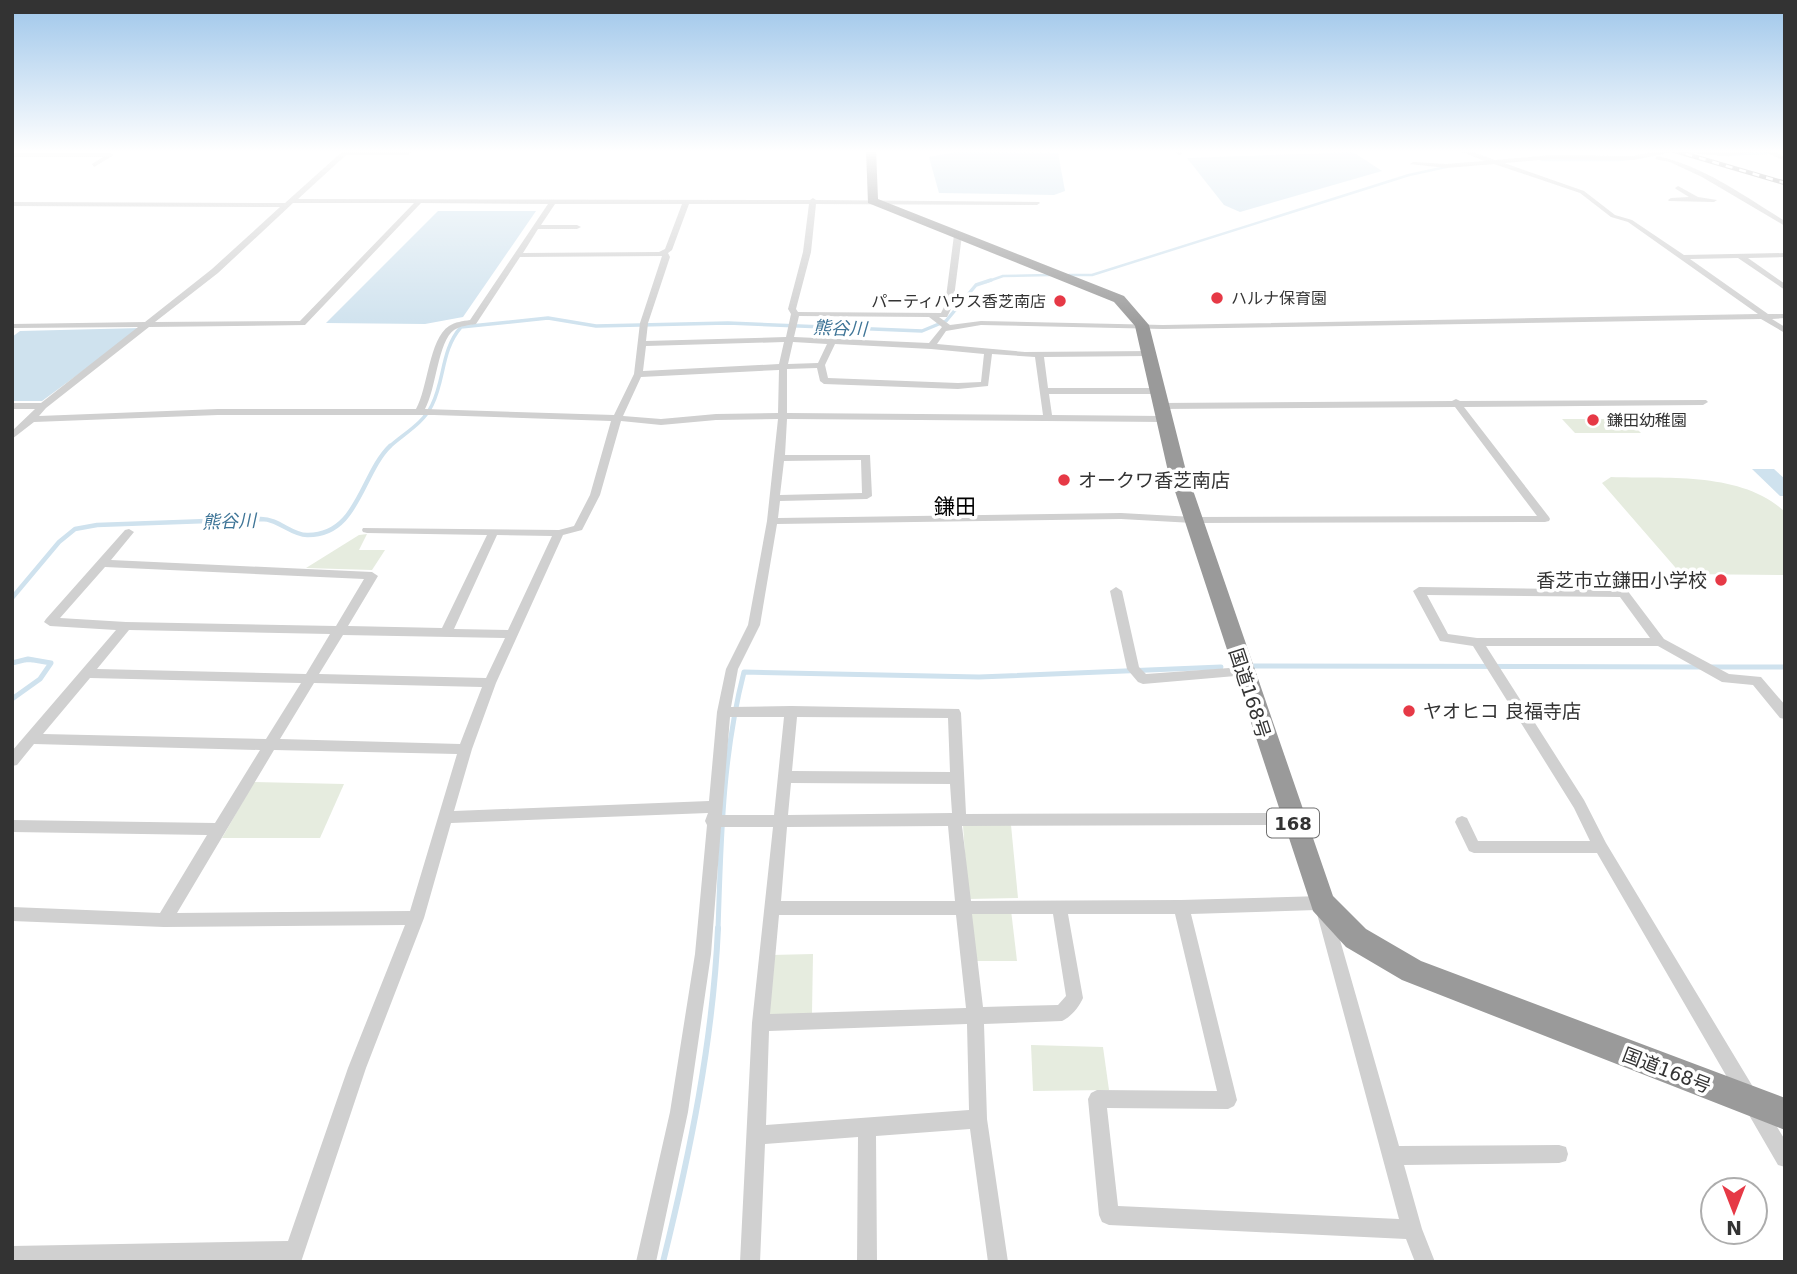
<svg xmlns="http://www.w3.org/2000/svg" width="1797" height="1274" font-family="'DejaVu Sans','Noto Sans JP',sans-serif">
<rect width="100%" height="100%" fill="#fff"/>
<g fill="#e6ecdf">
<path d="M1562 419H1627L1641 433H1575Z"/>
<path d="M1611 477C1666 479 1742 471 1785 512V575L1681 574 1602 483Z"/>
<path d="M367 534 359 550H385L372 570 306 568 359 535Z"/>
<path d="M254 782 344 784 320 838H222Z"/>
<path d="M963 825H1011L1018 898 968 899Z"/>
<path d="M970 910H1011L1017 961H974Z"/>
<path d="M813 954 812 1013 767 1017 771 955Z"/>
<path d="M1031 1045 1103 1047 1109 1090 1033 1091Z"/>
</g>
<g fill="#cfe2ee">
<path d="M955 152 1058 153 1065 191 1054 195 939 193 929 157Z"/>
<path d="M1353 152 1382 171 1240 212 1224 205 1187 158Z"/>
<path d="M438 211H536L463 317 425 324 326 323Z"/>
<path d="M141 328 42 401H12V337L20 331Z"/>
<path d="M1752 469H1774L1785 479V496H1780Z"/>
</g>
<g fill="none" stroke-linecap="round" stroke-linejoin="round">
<g stroke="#cfe2ee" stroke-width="2.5">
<path d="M1726 155 1785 152"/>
<path d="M1542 160H1620L1648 156"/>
<path d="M1069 275H1092L1409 175 1446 167"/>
<path d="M986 282 1003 276 1050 275"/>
</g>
<path stroke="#cfe2ee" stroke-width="3.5" d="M388 448C403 434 423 424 432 405 445 379 441 350 461 327L548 318 596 326 728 323 922 331 946 321 976 285 991 280"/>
<g stroke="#cfe2ee" stroke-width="4.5">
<path d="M12 598 59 542 75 529 97 525 261 519C279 519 291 535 307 535 358 536 361 474 390 446"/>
<path d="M25 660H33"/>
</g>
<g stroke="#cfe2ee" stroke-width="5">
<path d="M12 663 28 659 51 663 40 679 12 699"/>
<path d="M1252 666 1700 667"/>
<path d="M1712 667H1785"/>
<path d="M718 930C721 843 722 757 744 672L979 677 1221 667"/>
</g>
<path stroke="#cfe2ee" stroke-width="6" d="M663 1262C690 1153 713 1041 718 928"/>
<g fill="#d0d0d0" fill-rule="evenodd">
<path d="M344 150H414L408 155H346L298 199 810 200 813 198 816 200 1039 202 1040 203 1037 205 816 204 811 252 796 309 798 312 941 313 945 305 954 235 958 233 962 235 953 305 947 317H939L950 325 981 321 1163 325 1758 314 1628 222 1611 217 1580 193 1494 164 1446 168 1410 164 1413 162 1446 164 1485 161 1457 150H1467L1495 160 1551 155 1633 156 1662 150 1725 152 1771 150 1785 157V161L1763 151 1725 156 1673 152 1633 160 1551 159 1504 163 1584 191 1615 215 1632 220 1684 255 1785 253V257L1748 258 1785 284V290L1738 258 1690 259 1768 314H1785V318L1772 319 1785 327V333L1761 319 1163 329 981 325 946 331 937 344 1025 352 1152 351V355L1149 356 1044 357 1048 388H1158L1163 391 1158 394H1049L1052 415 1163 416 1168 419 1163 422 787 419 785 455H870L872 496 867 499 780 501 778 518 1121 513 1193 517 1537 516 1455 407 1160 409 1155 406 1160 403 1452 401 1456 399 1460 401 1706 400 1708 402 1703 405 1464 407 1549 517 1550 519 1549 521 1545 522 1193 523 1121 519 777 524 760 625 738 669 731 707 791 706 959 709 961 713 966 814 1292 813 1297 815 1299 819 1297 823 1292 825 962 826 971 901 1181 900 1322 896 1328 898 1399 1146 1559 1145 1566 1147 1568 1154 1566 1161 1559 1163 1404 1165 1422 1229 1435 1262H1415L1406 1239 1109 1225 1102 1222 1099 1215 1088 1099 1091 1093 1097 1090 1217 1091 1175 914H1068L1083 998C1079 1007 1071 1017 1062 1021L984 1024 987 1119 1008 1262H988L970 1129 876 1136 877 1262H857L858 1137 765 1144 760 1262H740L752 1023 773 827H721L711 954 688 1112 656 1262H636L670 1112 695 954 707 825 705 821 708 813 451 823 424 918 366 1068 301 1262H12V1246L288 1241 348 1068 405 925 164 927 12 921V907L160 913 207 835 12 832V820L215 823 260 750 34 744 17 765 12 766V751L116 630 50 626 44 622 46 619 125 530 129 529 134 532 111 560 372 572 378 576 348 626 442 628 487 535 367 533 363 532 362 530 363 528 559 530 574 526 590 495 611 421 434 415H218L34 422 12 439V431L35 409H12V403H41L138 327 12 328V324L145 322 212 269 280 207 12 206V202L285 203ZM293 203H414L300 321 155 322 218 273ZM421 203 548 204 470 320C463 321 455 322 449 326 429 339 428 388 416 409H218L39 416 46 408 149 327 305 325ZM555 204H682L665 249 659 252 523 253 538 229H577L581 227 577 225H541ZM689 204H809L803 252 788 309 791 314 786 337 646 341 648 323 670 257 668 253 672 250ZM662 256 640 323 634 374 614 415 425 409C436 390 438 341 454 330 460 326 469 325 476 324L520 257ZM799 316 929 317 942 327 929 343 794 337ZM784 342 779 364 643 371 646 346ZM793 342 827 344 818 363 788 364ZM835 344 931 349 984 354 981 382 958 383 828 378 825 365ZM992 354 1035 357 1043 415 787 413V369L817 368 820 381 824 384 958 389 988 386ZM779 370 778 413 716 414 661 419 623 416 641 377ZM778 419 767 521 748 625 726 669 717 712 709 801 454 811 472 749 496 683 563 535 582 530 600 495 621 421 661 425 716 420ZM861 460 862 493 780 495 784 461ZM497 535 552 536 508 630 454 629ZM105 567 364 579 336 626 126 622 60 618ZM129 630 330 634 306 674 97 669ZM343 635 505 638 486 678 319 674ZM90 678 301 683 266 739 43 734ZM314 683 482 687 460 744 280 739ZM730 717H784L774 815H722ZM797 717 948 718 950 772 792 771ZM274 750 457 754 410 911 177 913ZM791 783 950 784 952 813 788 815ZM948 826 955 901H781L787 827ZM1316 910 1399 1219 1118 1206 1107 1108 1228 1109 1234 1106 1237 1100 1191 914ZM972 914H1053L1066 996 1058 1005 983 1007ZM779 915H956L966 1008 770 1014ZM967 1024 969 1110 766 1125 769 1031Z"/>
<path d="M1174 150H1180L1183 154 1178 155Z"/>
<path d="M12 153H111L114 155 94 167 92 164 103 157H12Z"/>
<path d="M1657 156C1704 166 1744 196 1785 221V226L1702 177 1670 162 1655 159Z"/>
<path d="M1678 186 1698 197 1717 200 1714 202 1669 201 1668 200 1671 198 1689 197 1676 189 1675 188Z"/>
<path d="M1116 587 1122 591 1139 667 1146 674 1243 667 1247 669 1249 672 1247 675 1143 684 1138 682 1127 669 1110 591Z"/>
<path d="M1419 587 1627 590 1664 639 1729 674 1761 677 1785 705V719L1780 718 1753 685 1722 682 1658 646H1486L1584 800 1606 843 1785 1140V1167L1778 1165 1597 853H1474L1469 851 1455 822 1457 818 1462 816 1467 818 1478 841H1590L1574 808 1473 646 1440 641 1413 591ZM1427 595 1620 597 1650 638H1477L1448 634Z"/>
</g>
<path fill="#9a9a9a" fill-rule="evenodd" d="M866 150H876L878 199 1124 296 1149 325 1185 467 1333 896 1366 929 1421 961 1785 1098V1130L1402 980 1346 947 1313 911 1167 467 1135 326 1114 302 868 203Z"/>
<g stroke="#888" stroke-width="4.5">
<path id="rail" d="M1672 150 1785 183"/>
</g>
<use href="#rail" stroke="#fff" stroke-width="2.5" stroke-dasharray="7" stroke-linecap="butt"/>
</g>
<linearGradient id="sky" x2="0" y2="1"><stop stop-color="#9ec6ea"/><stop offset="0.46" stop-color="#fff"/><stop offset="1" stop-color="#fff" stop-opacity="0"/></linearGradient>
<rect width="1797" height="329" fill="url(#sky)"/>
<g fill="#e63946" stroke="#fff" stroke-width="2.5">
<circle cx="1217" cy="298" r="7"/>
<circle cx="1060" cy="301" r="7"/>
<circle cx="1593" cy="420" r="7"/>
<circle cx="1064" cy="480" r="7"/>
<circle cx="1721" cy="580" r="7"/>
<circle cx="1409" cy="711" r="7"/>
</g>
<g text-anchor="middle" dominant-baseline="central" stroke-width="7" stroke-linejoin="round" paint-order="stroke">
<g font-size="16" fill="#333" stroke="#fff" text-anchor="start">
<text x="1231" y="298">ハルナ保育園</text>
<text x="1046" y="301" text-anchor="end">パーティハウス香芝南店</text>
<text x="1607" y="420">鎌田幼稚園</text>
</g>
<g font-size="18" font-style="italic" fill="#3f7597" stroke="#fff">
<text transform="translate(840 328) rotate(2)">熊谷川</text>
<text transform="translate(229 521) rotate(-2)">熊谷川</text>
</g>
<rect fill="#fff" stroke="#707070" stroke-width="2" x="1267" y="808.5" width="52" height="29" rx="5"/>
<g font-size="18" font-weight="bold" fill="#333">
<text x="1293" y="823">168</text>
</g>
<g font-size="19" fill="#333" stroke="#fff" text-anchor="start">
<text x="1078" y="480">オークワ香芝南店</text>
<text x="1707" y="580" text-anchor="end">香芝市立鎌田小学校</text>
<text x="1423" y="711">ヤオヒコ 良福寺店</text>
</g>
<g font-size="19" fill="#333" stroke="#fff">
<text transform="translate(1250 693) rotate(72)">国道168号</text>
<text transform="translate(1667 1070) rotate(21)">国道168号</text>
</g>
<g font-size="21" fill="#000" stroke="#fff">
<text x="955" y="507">鎌田</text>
</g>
</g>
<rect width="1797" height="1274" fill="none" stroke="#333333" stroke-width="28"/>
<g transform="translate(1734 1211) rotate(180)"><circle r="33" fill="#ffffff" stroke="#adadad" stroke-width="2"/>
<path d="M0-5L12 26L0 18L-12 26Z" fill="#e63946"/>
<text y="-10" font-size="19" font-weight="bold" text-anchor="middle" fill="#333333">N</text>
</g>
</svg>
